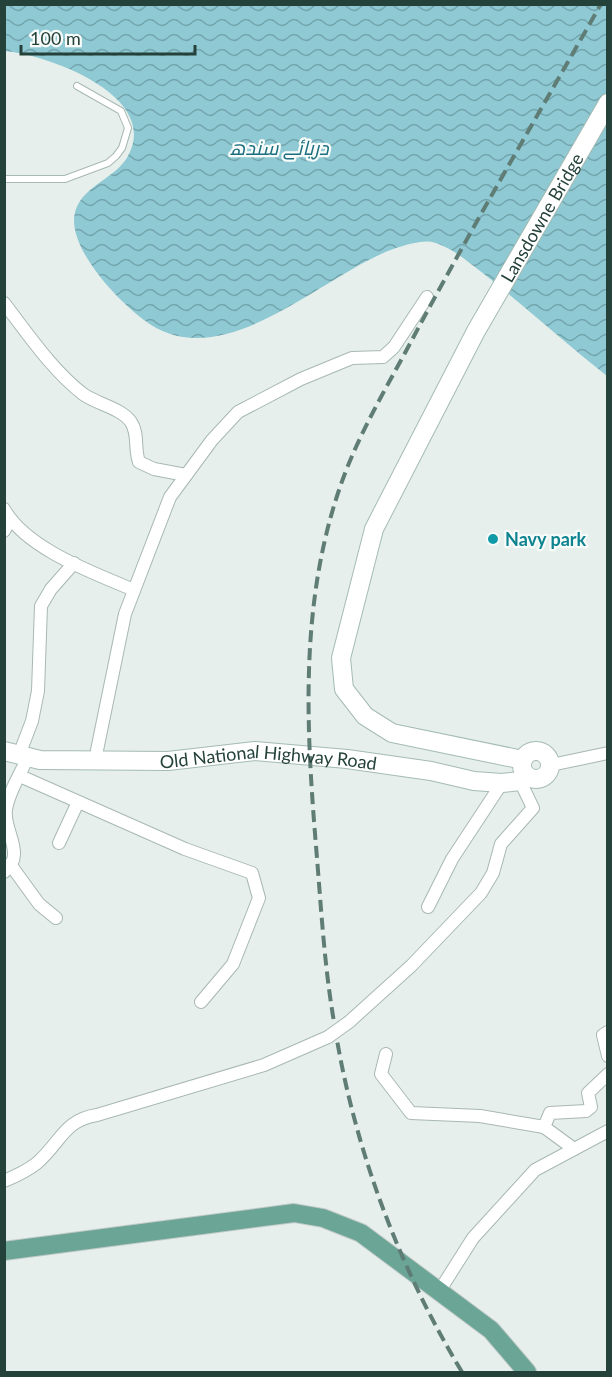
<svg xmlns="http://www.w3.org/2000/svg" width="612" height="1377" font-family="Lato,Cairo,sans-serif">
<defs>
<pattern id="water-waves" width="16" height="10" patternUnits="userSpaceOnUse" patternTransform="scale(1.5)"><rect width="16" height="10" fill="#8ec9d4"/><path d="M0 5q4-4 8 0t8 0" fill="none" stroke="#74a5ad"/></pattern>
</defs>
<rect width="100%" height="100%" fill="#e6efeb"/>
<path fill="url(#water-waves)" d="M5 5H607V376C565 343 526 307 484 274 468 262 452 247 432 242 421 240 406 245 396 248 323 273 222 380 144 320 118 301 63 244 76 209 85 185 116 178 128 156 161 96 49 55 5 51Z"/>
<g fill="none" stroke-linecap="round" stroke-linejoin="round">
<g stroke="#a8b8b2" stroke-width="8">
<path id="lane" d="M4 179H65L108 163 116 156 122 148 128 128 121 111 77 86"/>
</g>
<g stroke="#a8b8b2" stroke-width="14">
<g id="street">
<path d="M4 303C28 334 52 370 83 394 97 404 121 408 131 422 139 434 134 449 139 462L154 469 186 475"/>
<path d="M4 509C26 549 94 573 134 590"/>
<path d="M4 531 10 520"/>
<path d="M19 755 32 721 38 691 41 606 51 589 74 563"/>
<path d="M95 760 125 614 170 497 212 440 238 412 301 379 352 358 383 357 394 347 427 297"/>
<path d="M551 765 608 753"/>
<path d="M20 776 185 849 252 873 259 898 233 964 201 1002"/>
<path d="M59 843 78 802"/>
<path d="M10 864 39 904 56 918"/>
<path d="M4 872C27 855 3 831 6 810 8 793 21 773 28 757"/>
<path d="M428 907 452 859 502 783"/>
<path d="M349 1022 411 966 481 893 493 873 501 844 533 808 520 781"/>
<path d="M608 1032 603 1035 608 1056"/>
<path d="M386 1054 381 1074 411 1113 480 1116 544 1127 574 1149"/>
<path d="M544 1127 550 1113 586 1111 591 1107 588 1093 608 1074"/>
<path d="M4 1181C16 1176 27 1171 37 1163 61 1142 64 1120 97 1115L264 1065 328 1037"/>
<path d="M440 1290 473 1238 535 1170 608 1131"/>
</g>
</g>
<g stroke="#a4bbb3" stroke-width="20">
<g id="secondary">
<circle cx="536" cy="765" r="14"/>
<path id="s1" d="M4 751 40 760 168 761 255 751 347 759 431 771 474 781 502 783 520 781 527 776"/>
<path id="s2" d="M523 760 392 733 365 716 344 689 341 658 374 529 476 331 608 103"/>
</g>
</g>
<g stroke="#c2cac8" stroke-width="20">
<path id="primary" d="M4 1251 294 1213 323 1218 361 1233 491 1330 527 1372"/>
</g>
<use href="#lane" stroke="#fff" stroke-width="6"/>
<use href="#street" stroke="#fff" stroke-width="12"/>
<use href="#secondary" stroke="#fff" stroke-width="18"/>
<use href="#primary" stroke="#6aa596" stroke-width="18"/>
<path stroke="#5f7d75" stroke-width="4" stroke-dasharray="12 6" stroke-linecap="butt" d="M462 1372C398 1266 353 1145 334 1022 324 964 321 905 316 846 306 725 300 606 339 490 357 436 387 387 413 338 473 225 538 115 601 4"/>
<g stroke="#a8b8b2" stroke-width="14" stroke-linecap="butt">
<path id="street-bridge" d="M328 1037 349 1022"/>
</g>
<use href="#street-bridge" stroke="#fff" stroke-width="12"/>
</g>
<circle fill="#0f9aa8" stroke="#f7fbf9" stroke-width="2" cx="493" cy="539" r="6"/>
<g text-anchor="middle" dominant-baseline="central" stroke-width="4.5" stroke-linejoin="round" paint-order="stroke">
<g font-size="18" fill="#24423a" stroke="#f7fbf9">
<text stroke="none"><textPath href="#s2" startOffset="718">Lansdowne Bridge</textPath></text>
<text stroke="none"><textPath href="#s1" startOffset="266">Old National Highway Road</textPath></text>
</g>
<g font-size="18" font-weight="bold" fill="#0d838f" stroke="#f7fbf9" text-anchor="start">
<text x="505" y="539">Navy park</text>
</g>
<g font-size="20" font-style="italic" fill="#1c6f80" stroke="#f7fbf9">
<text x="279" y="147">دریائے سندھ</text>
</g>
</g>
<rect width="612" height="1377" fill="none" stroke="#24423a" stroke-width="12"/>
<path d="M21 45v9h174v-9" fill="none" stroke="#24423a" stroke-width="3"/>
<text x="30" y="45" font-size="18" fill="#24423a" stroke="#f7fbf9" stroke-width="4.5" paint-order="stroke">100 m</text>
</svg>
